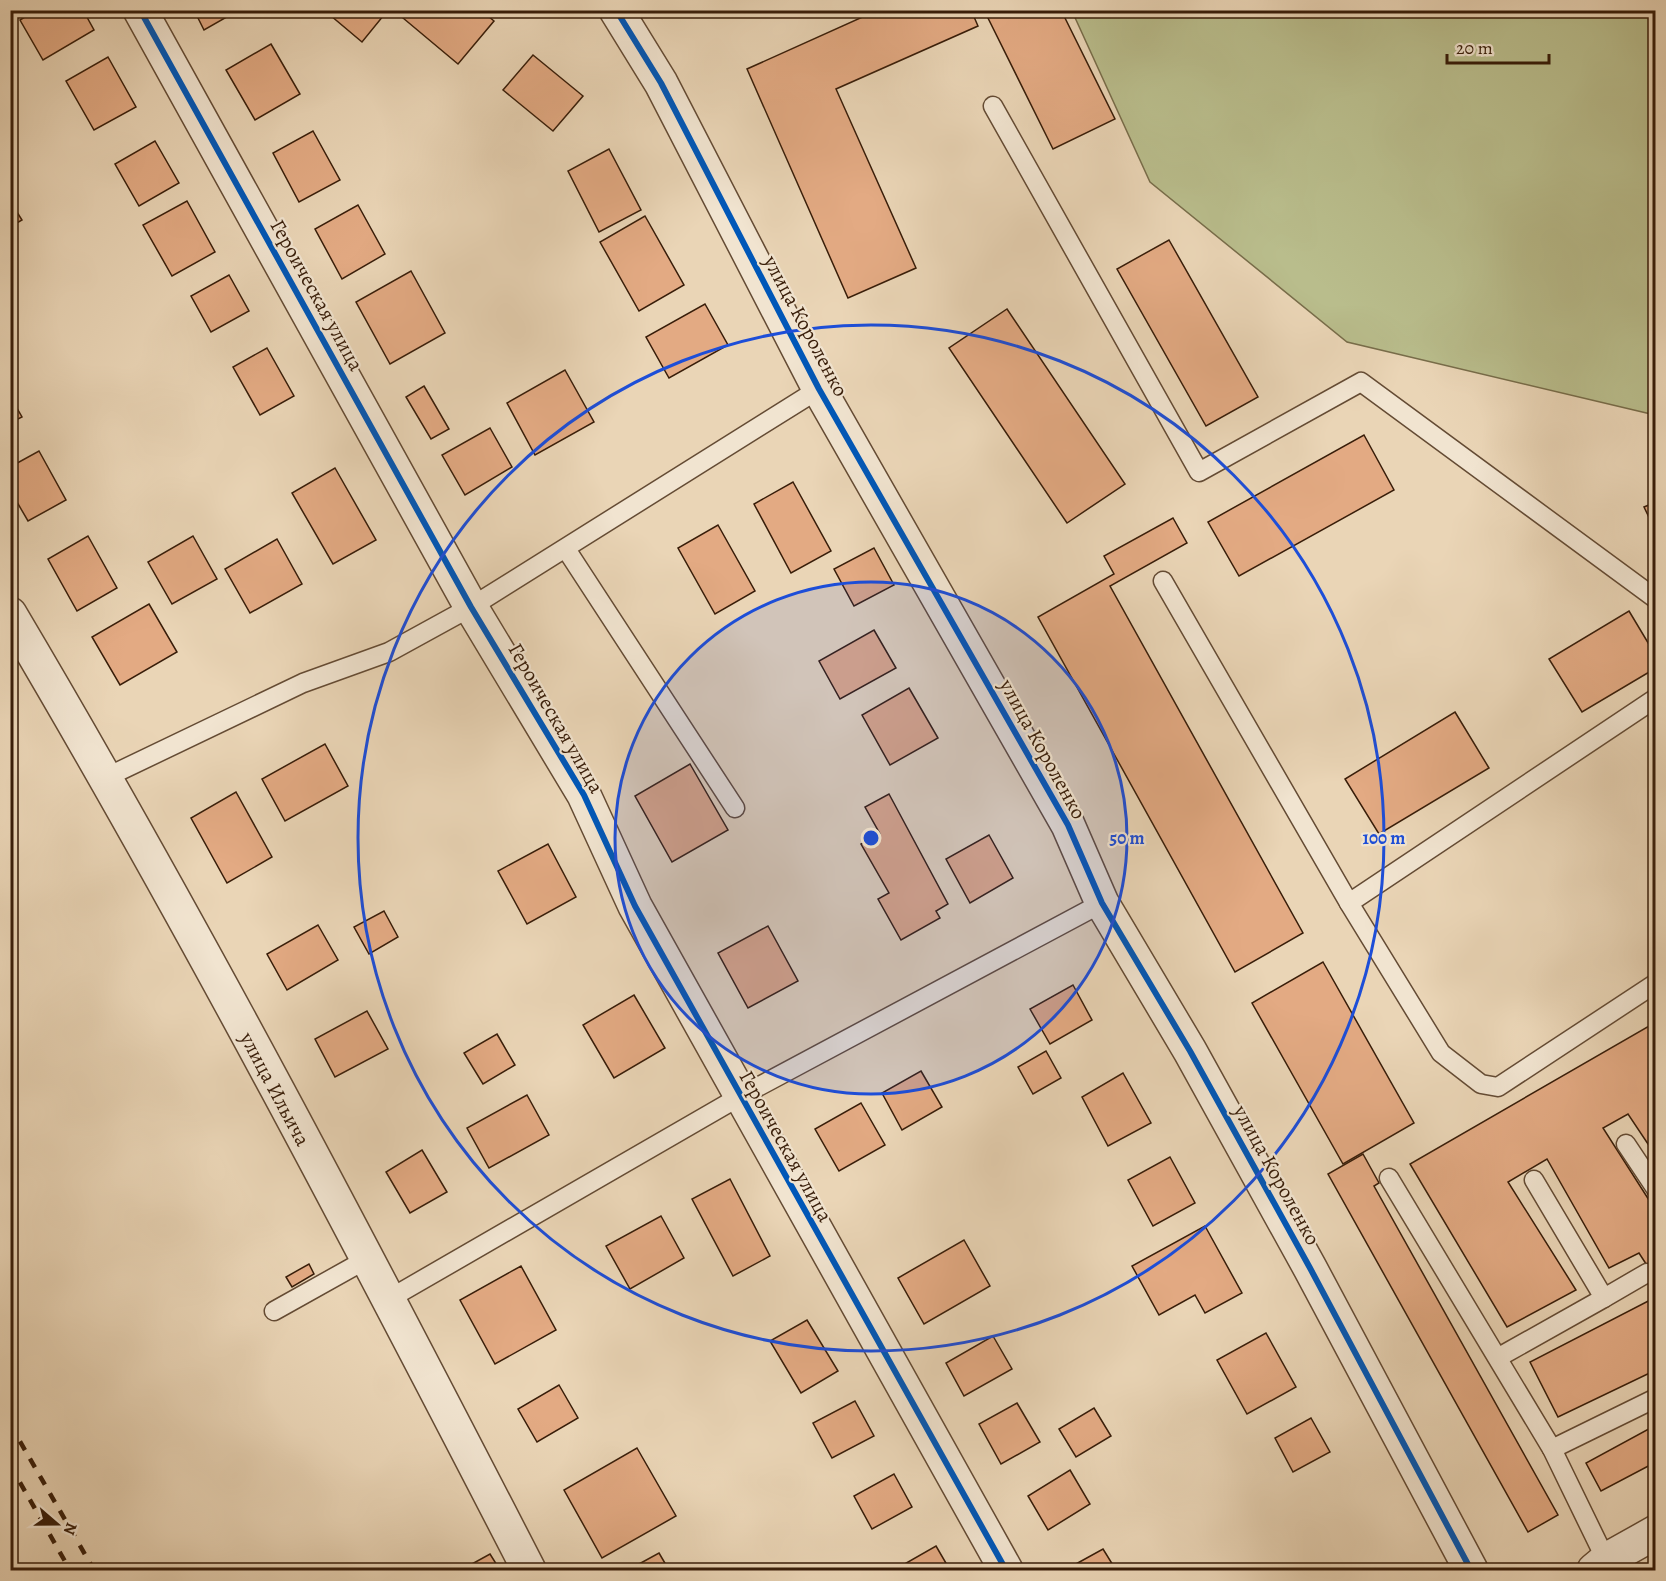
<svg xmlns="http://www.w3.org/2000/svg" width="1666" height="1581" font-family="Alegreya,serif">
<rect width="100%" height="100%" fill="#ead5b6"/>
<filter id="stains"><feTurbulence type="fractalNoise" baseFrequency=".00333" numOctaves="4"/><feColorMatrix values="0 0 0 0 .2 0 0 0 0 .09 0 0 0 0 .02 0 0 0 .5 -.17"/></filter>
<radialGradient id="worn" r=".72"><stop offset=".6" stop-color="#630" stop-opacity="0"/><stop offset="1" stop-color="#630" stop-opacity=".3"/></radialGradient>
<path fill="#b9bd8c" stroke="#786d4a" stroke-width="1.5" d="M1072 11H1655V415L1347 342 1150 182Z"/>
<g fill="#e3aa83" stroke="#381d09" stroke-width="1.5">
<path d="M36 10H83L94 30 43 60 20 20Z"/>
<path d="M194 10H239L204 30Z"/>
<path d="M324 10H388L362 42Z"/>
<path d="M410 10H481L494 21 458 64 403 18Z"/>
<path d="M878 10H971L978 26 836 89 916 268 848 298 747 69Z"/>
<path d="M984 10H1061L1115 119 1053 149Z"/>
<path d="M271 44 300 94 255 120 226 70Z"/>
<path d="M533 55 583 96 553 131 503 90Z"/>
<path d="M108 57 136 107 94 130 66 81Z"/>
<path d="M313 131 340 180 299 202 273 153Z"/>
<path d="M155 141 179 183 139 206 115 164Z"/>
<path d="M609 149 641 210 599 232 568 171Z"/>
<path d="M10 201 22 220 10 227Z"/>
<path d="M187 201 215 252 172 276 143 225Z"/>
<path d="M358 205 385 254 342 279 315 229Z"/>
<path d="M645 216 684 285 639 311 600 242Z"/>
<path d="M1169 240 1258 397 1206 426 1117 269Z"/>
<path d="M411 271 445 333 390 364 356 302Z"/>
<path d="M229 275 249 311 211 332 191 296Z"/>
<path d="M705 304 728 345 669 378 646 337Z"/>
<path d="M1007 309 1125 484 1067 523 949 348Z"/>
<path d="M267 348 294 396 260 415 233 367Z"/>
<path d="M565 370 594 422 535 455 507 403Z"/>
<path d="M424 386 449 429 431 439 406 397Z"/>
<path d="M10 396 22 417 10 423Z"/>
<path d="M490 428 512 467 465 495 442 455Z"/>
<path d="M1364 435 1394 490 1239 576 1208 522Z"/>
<path d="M39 451 66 500 28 521 10 490V467Z"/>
<path d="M335 468 376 540 333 564 292 493Z"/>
<path d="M793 482 831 551 791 573 754 504Z"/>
<path d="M1656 502V532L1644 507Z"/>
<path d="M1173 518 1187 543 1110 586 1303 933 1235 972 1038 617 1114 574 1104 556Z"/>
<path d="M718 525 755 591 715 614 678 548Z"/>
<path d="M88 536 117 588 77 611 48 559Z"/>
<path d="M193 536 217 579 172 604 148 562Z"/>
<path d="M277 539 302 584 250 613 225 569Z"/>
<path d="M874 548 894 585 854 606 834 569Z"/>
<path d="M149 604 177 652 120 685 92 637Z"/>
<path d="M1629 611 1656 656V668L1582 712 1549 659Z"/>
<path d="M874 630 896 668 840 699 819 661Z"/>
<path d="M909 688 938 738 890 765 862 715Z"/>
<path d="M1455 712 1489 768 1379 834 1345 779Z"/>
<path d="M325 744 348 786 285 821 262 779Z"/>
<path d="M690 764 728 830 672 862 635 796Z"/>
<path d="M236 792 272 857 227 883 191 818Z"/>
<path d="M889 794 948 904 936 911 940 918 901 940 878 899 889 893 861 844 880 834 865 807Z"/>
<path d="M989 835 1013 878 970 903 946 859Z"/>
<path d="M548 844 576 897 527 924 498 871Z"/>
<path d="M384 911 398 937 369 954 354 927Z"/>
<path d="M318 925 338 960 287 990 267 954Z"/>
<path d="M768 926 798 981 748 1008 718 953Z"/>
<path d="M1323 962 1414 1123 1343 1164 1252 1003Z"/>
<path d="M1073 985 1092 1020 1050 1044 1030 1009Z"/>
<path d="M634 995 665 1048 614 1078 583 1025Z"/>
<path d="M367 1011 388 1049 335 1077 315 1039Z"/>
<path d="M1656 1022V1156L1628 1114 1603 1128 1656 1211V1272L1650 1270 1639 1253 1609 1268 1547 1159 1508 1182 1576 1290 1507 1327 1410 1164Z"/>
<path d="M497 1034 515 1065 483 1084 464 1053Z"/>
<path d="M1046 1051 1061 1078 1033 1094 1018 1067Z"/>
<path d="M921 1071 942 1107 902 1130 882 1093Z"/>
<path d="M1123 1073 1151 1123 1108 1146 1082 1097Z"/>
<path d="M527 1095 549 1135 489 1168 467 1128Z"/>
<path d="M861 1103 885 1145 839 1171 815 1129Z"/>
<path d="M422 1150 447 1192 410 1213 386 1172Z"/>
<path d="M1363 1154 1379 1183 1374 1186 1558 1515 1528 1532 1328 1174Z"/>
<path d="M1170 1157 1195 1203 1153 1226 1128 1180Z"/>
<path d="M730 1179 770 1256 733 1276 692 1199Z"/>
<path d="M661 1216 684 1258 630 1289 606 1246Z"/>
<path d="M1205 1226 1242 1293 1205 1313 1195 1295 1159 1315 1132 1266Z"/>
<path d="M964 1240 990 1286 924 1324 898 1278Z"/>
<path d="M309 1264 314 1274 292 1287 286 1277Z"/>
<path d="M521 1266 556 1330 495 1364 460 1300Z"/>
<path d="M1656 1297V1370L1558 1417 1530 1362Z"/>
<path d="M807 1320 838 1371 801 1393 770 1341Z"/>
<path d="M1266 1333 1296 1387 1247 1414 1217 1360Z"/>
<path d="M993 1336 1012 1369 964 1396 946 1363Z"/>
<path d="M559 1385 578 1418 537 1442 518 1409Z"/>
<path d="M855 1401 874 1436 832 1458 813 1423Z"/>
<path d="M1017 1403 1040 1442 1001 1464 979 1424Z"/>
<path d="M1094 1408 1111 1436 1076 1457 1059 1429Z"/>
<path d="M1311 1418 1330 1452 1293 1472 1275 1438Z"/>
<path d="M1656 1425V1462L1601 1491 1586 1463Z"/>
<path d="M637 1448 676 1516 602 1558 564 1490Z"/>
<path d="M1070 1470 1090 1504 1048 1530 1028 1496Z"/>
<path d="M894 1474 912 1507 872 1529 854 1496Z"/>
<path d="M936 1546 950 1570H894Z"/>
<path d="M1103 1549 1116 1570H1065Z"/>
<path d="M659 1553 669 1570H628Z"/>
<path d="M490 1554 500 1570H461Z"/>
<path d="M1395 1564 1399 1570H1383Z"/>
</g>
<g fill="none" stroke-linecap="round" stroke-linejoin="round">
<g stroke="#644b34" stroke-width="21">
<g id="service">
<path d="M993 106 1199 472 1361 382 1656 599"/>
<path d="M566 549 735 808"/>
<path d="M1163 581 1349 903 1441 1053 1481 1084 1498 1087 1656 983"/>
<path d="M107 777 303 683 389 652 471 607 819 389"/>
<path d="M1349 903 1656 698"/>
<path d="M1626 1144 1656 1189"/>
<path d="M1389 1178 1552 1449 1606 1560"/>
<path d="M1604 1298 1647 1273"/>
<path d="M389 1299 739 1097 1102 903"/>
<path d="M274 1311 367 1259"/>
<path d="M1499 1357 1604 1298 1534 1180"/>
<path d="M1552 1449 1656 1398"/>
</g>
</g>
<g stroke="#644b34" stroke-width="36">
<g id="minor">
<path d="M140 10 471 607 584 795 635 906 1006 1570"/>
<path d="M616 10 661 83 819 389 1068 825 1102 903 1190 1051 1310 1268 1471 1570"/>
<path d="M10 614C195 926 363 1248 529 1570"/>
<path d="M1594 1570 1606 1560 1656 1532"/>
</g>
</g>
<use href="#service" stroke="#f1e4d0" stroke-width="18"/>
<use href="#minor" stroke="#f1e4d0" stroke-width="33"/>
<g stroke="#381d09" stroke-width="4.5" stroke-dasharray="10 10" stroke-linecap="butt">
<path d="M10 1424 94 1570"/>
<path d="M10 1465 70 1570"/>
</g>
<g stroke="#f1e4d0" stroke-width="10">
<g id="cycleway">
<path d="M140 10 471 607 584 795 635 906 1006 1570"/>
<path d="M616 10 661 83 819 389 1068 825 1102 903 1190 1051 1310 1268 1471 1570"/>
</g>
</g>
<use href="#cycleway" stroke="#0057b8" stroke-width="6"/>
</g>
<circle cx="871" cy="838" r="256" fill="#1d4ed8" fill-opacity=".12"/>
<g fill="none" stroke="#1d4ed8" stroke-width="3">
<circle cx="871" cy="838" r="256"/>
<circle cx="871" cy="838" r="513"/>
</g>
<g text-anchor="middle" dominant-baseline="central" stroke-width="4.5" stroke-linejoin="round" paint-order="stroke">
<g font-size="21" fill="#381d09" stroke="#f1e4d0">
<text transform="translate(317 295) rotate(61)">Героическая улица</text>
<text transform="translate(806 326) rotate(62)">улица Короленко</text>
<text transform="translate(556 718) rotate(60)">Героическая улица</text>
<text transform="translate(1043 749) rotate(61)">улица Короленко</text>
<text transform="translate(275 1089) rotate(62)">улица Ильича</text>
<text transform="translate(786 1146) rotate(61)">Героическая улица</text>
<text transform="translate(1277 1175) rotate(61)">улица Короленко</text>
</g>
</g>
<circle cx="871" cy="838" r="9" fill="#1d4ed8" stroke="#f1e4d0" stroke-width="3"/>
<g font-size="18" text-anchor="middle" font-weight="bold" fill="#1d4ed8" stroke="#f1e4d0" stroke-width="4.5" stroke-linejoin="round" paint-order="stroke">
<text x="1127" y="844">50 m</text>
<text x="1384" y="844">100 m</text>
</g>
<rect width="1666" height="1581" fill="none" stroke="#ead5b6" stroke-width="36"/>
<rect x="12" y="12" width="1642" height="1557" fill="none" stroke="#381d09" stroke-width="3"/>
<rect x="18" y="18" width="1630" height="1545" fill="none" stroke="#381d09" stroke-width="1.5"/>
<g transform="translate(57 1524) rotate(110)" stroke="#f1e4d0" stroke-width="4.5" paint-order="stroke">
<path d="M0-4.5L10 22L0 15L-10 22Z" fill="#381d09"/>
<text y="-9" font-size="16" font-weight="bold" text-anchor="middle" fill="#381d09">N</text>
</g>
<path d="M1447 54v9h102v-9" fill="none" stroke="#381d09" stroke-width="3"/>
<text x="1456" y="54" font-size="18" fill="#381d09" stroke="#f1e4d0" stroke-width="4.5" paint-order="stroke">20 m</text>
<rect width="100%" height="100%" filter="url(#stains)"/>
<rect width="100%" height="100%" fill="url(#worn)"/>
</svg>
